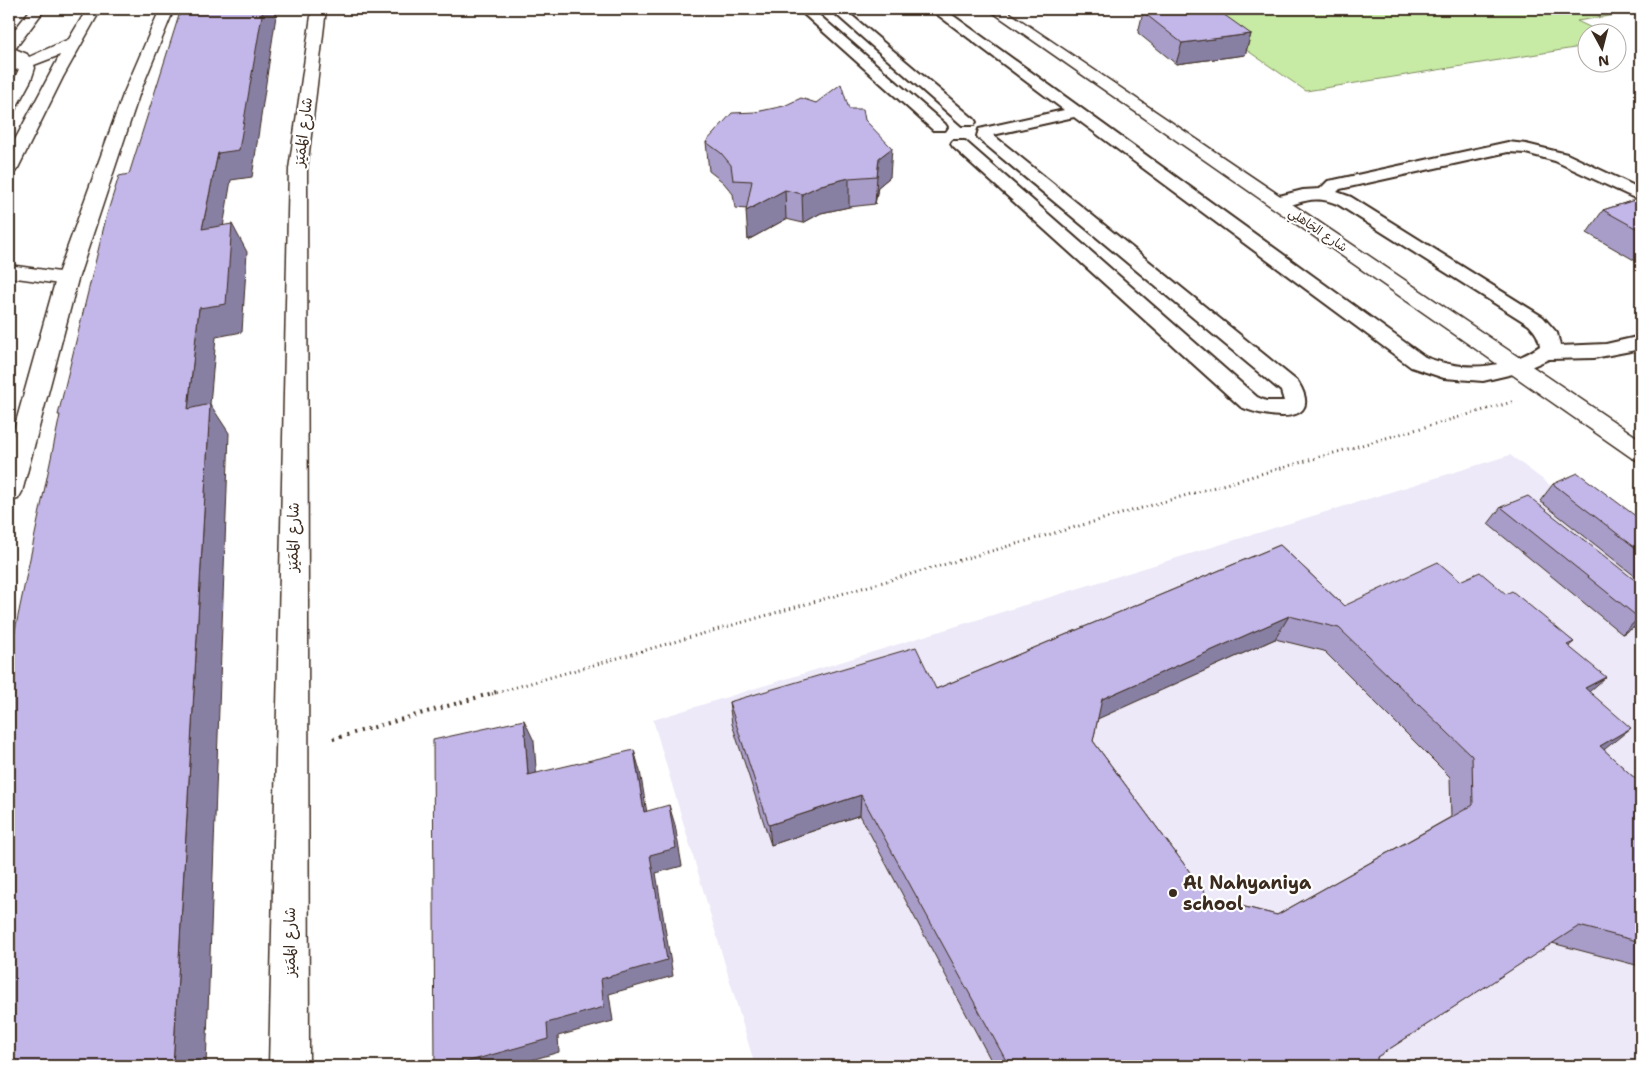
<svg xmlns="http://www.w3.org/2000/svg" width="1650" height="1075" font-family="'Shantell Sans','Playpen Sans Arabic',sans-serif">
<rect width="100%" height="100%" fill="#fff"/>
<filter id="ink" filterUnits="userSpaceOnUse"><feTurbulence type="fractalNoise" baseFrequency=".02" numOctaves="2"/><feDisplacementMap in="SourceGraphic" scale="10" xChannelSelector="R" yChannelSelector="G"/><feConvolveMatrix kernelMatrix="1 2 1 2 8 2 1 2 1" color-interpolation-filters="sRGB"/></filter>
<g filter="url(#ink)">
<path fill="#ede9f8" d="M1510 455 1641 553V1066H755L653 720Z"/>
<path fill="#c7eba4" stroke="#818a61" d="M1187 9H1641V11L1577 21 1600 32H1588L1587 46 1306 91Z"/>
<g fill="none" stroke-linecap="round" stroke-linejoin="round">
<g stroke="#3b2a1e" stroke-width="4">
<g id="lane">
<path d="M798 9H812L945 124 947 127 945 130H933Z"/>
<path d="M830 9H844L974 119 976 122 974 125H962Z"/>
<path d="M930 9H944L1425 357C1464 372 1505 370 1540 346 1539 336 1535 332 1529 325L1339 205C1308 190 1293 211 1271 206L1268 202 1271 198 1303 190 1320 189 1328 181 1334 180 1508 142 1526 144 1567 154 1641 189V201L1555 161 1526 153 1508 152 1340 189 1337 192 1351 197 1543 317 1557 333 1560 346 1606 344 1641 336V349L1594 358 1549 359 1517 373 1483 381 1444 378 1411 367 1074 117 993 135 1298 382C1326 427 1265 418 1241 407L953 147 951 144 953 141H965L1257 397 1266 401H1284L1281 391 979 139 977 136 979 129 1064 110Z"/>
</g>
</g>
<g stroke="#3b2a1e" stroke-width="3">
<g id="street">
<path d="M160 9H174L139 95 78 279 22 492 18 499 9 501V447L56 279 123 95Z"/>
<path d="M312 9H326L307 169 309 1066H269L289 169Z"/>
<path d="M988 9H1004L1641 440V461L1632 458Z"/>
</g>
</g>
<g stroke="#3b2a1e" stroke-width="3">
<g id="secondary">
<path d="M31 9H45L15 49 27 54 29 57 69 39 87 9H101L63 77 18 168 15 172 9 174V151L60 55 34 65 35 68 31 80 17 106 15 110 9 111V91L19 69 9 72V62L15 61 9 57V37Z"/>
<path d="M9 265 67 273 74 275 78 279 74 283 67 285 9 277Z"/>
</g>
</g>
<path stroke="#3b2a1e" stroke-width="3" stroke-dasharray="1 4" stroke-linecap="butt" d="M492 694 1512 402"/>
<path stroke="#3b2a1e" stroke-width="4" stroke-dasharray="2 5" stroke-linecap="butt" d="M333 739 496 692"/>
<use href="#lane" fill="#fff" fill-rule="evenodd"/>
<use href="#street" fill="#fff" fill-rule="evenodd"/>
<use href="#secondary" fill="#fff" fill-rule="evenodd"/>
</g>
<g fill="#a89dc8" stroke="#3b2a1e" fill-rule="evenodd">
<path d="M1143 12 1251 34 1245 55 1176 64 1138 33Z"/>
<path d="M816 103 849 109 865 120 890 177 878 187 875 204 849 207 821 213 803 223 786 219 748 240 747 209 735 208 733 194 723 182 709 171 706 142 756 112Z"/>
<path d="M1641 198V264L1587 233 1603 210Z"/>
<path d="M1553 484 1641 520V581L1540 501Z"/>
<path d="M1501 507 1641 585V624L1622 634 1488 524Z"/>
<path d="M1280 545 1344 606 1460 581 1506 594 1574 642 1569 646 1589 691 1604 750 1641 784V971L1636 965 1552 943 1377 1057V1066H994L860 815 771 845 732 724 729 702 936 689ZM1275 639 1324 651 1450 777 1451 817 1277 915 1209 898 1093 741 1098 718Z"/>
</g>
<g fill="#8880a3" stroke="#3b2a1e">
<path d="M263 9H277L252 177 231 180 218 257 202 229 218 153Z"/>
<path d="M1251 34 1245 55 1176 64 1182 43Z"/>
<path d="M892 148 890 177 878 187 875 204 877 176 879 158Z"/>
<path d="M849 178V207L821 213 803 223 802 194 821 185Z"/>
<path d="M785 190 786 219 748 240 746 211Z"/>
<path d="M232 224 247 252 242 332 216 337 207 438 188 409 199 308Z"/>
<path d="M210 404 229 433 206 1066H173Z"/>
<path d="M1289 616 1275 639 1093 721 1102 699Z"/>
<path d="M1641 617V624L1622 634 1639 618Z"/>
<path d="M1606 677 1581 699 1585 688Z"/>
<path d="M524 720 534 741 538 795 528 775Z"/>
<path d="M1631 728 1605 749 1574 767 1600 746Z"/>
<path d="M634 750 640 771 650 831 644 812Z"/>
<path d="M861 795 860 815 771 845 769 825Z"/>
<path d="M669 805 675 825 682 866 656 873 673 976 609 994 613 1021 558 1036 559 1052 511 1066H452L547 1023 601 979Z"/>
</g>
<g fill="#c3b7e9" stroke="#3b2a1e" fill-rule="evenodd">
<path d="M181 9H263L239 150 218 153 202 229 232 224 226 304 199 308 188 409 210 404 173 1066H9V659L60 415H58L107 214 119 176 129 174Z"/>
<path d="M1173 9H1216L1251 34 1182 43 1143 12Z"/>
<path d="M841 84 849 109H863L865 120 892 148 879 158 877 176 849 178 821 185 802 194 785 190 746 211 752 181 733 180 731 165 721 153 706 142 732 113 756 112 784 106 801 98 816 103Z"/>
<path d="M1641 198V231L1603 210Z"/>
<path d="M1578 473 1641 520V552L1553 484Z"/>
<path d="M1528 496 1641 585V617L1639 618 1501 507Z"/>
<path d="M1280 545 1344 606 1438 562 1460 581 1480 572 1506 594 1512 591 1574 642 1567 645 1606 677 1585 688 1631 728 1600 746 1641 784V942L1579 926 1377 1057V1066H1009L861 795 769 825 729 702 916 647 936 689ZM1289 616 1339 628 1472 756 1473 805 1277 915 1209 898 1093 741 1102 699Z"/>
<path d="M524 720 528 775 634 750 644 812 669 805 676 848 650 855 667 960 601 979 604 1007 547 1023 548 1039 452 1066H435L433 740Z"/>
</g>
</g>
<circle fill="#3b2a1e" stroke="#fff" stroke-width="2" cx="1173" cy="893" r="5"/>
<g text-anchor="middle" dominant-baseline="central" stroke-width="4.5" stroke-linejoin="round" paint-order="stroke">
<g font-size="12" fill="#3b2a1e" stroke="#fff">
<text transform="translate(1318 230) rotate(34)">شارع الجَاهلِي</text>
</g>
<g font-size="15" fill="#3b2a1e" stroke="#fff">
<text transform="translate(303 132) rotate(-83)">شارع المُمَيَز</text>
<text transform="translate(293 537) rotate(-89)">شارع المُمَيَز</text>
<text transform="translate(290 942) rotate(-90)">شارع المُمَيَز</text>
</g>
<g font-size="18" font-weight="bold" fill="#3b2a1e" stroke="#fff" text-anchor="start">
<text x="1183" y="883">Al Nahyaniya<tspan x="1183" dy="21">school</tspan></text>
</g>
</g>
<rect width="1650" height="1075" fill="none" stroke="#fff" stroke-width="30"/>
<rect x="15" y="15" width="1620" height="1045" fill="none" stroke="#3b2a1e" stroke-width="2" filter="url(#ink)"/>
<g transform="translate(1602 48) rotate(173)"><circle r="24" fill="#ffffff" stroke="#b1aaa5"/>
<path d="M0-4L9 19L0 12L-9 19Z" fill="#3b2a1e"/>
<text y="-8" font-size="14" font-weight="bold" text-anchor="middle" fill="#3b2a1e">N</text>
</g>
</svg>
